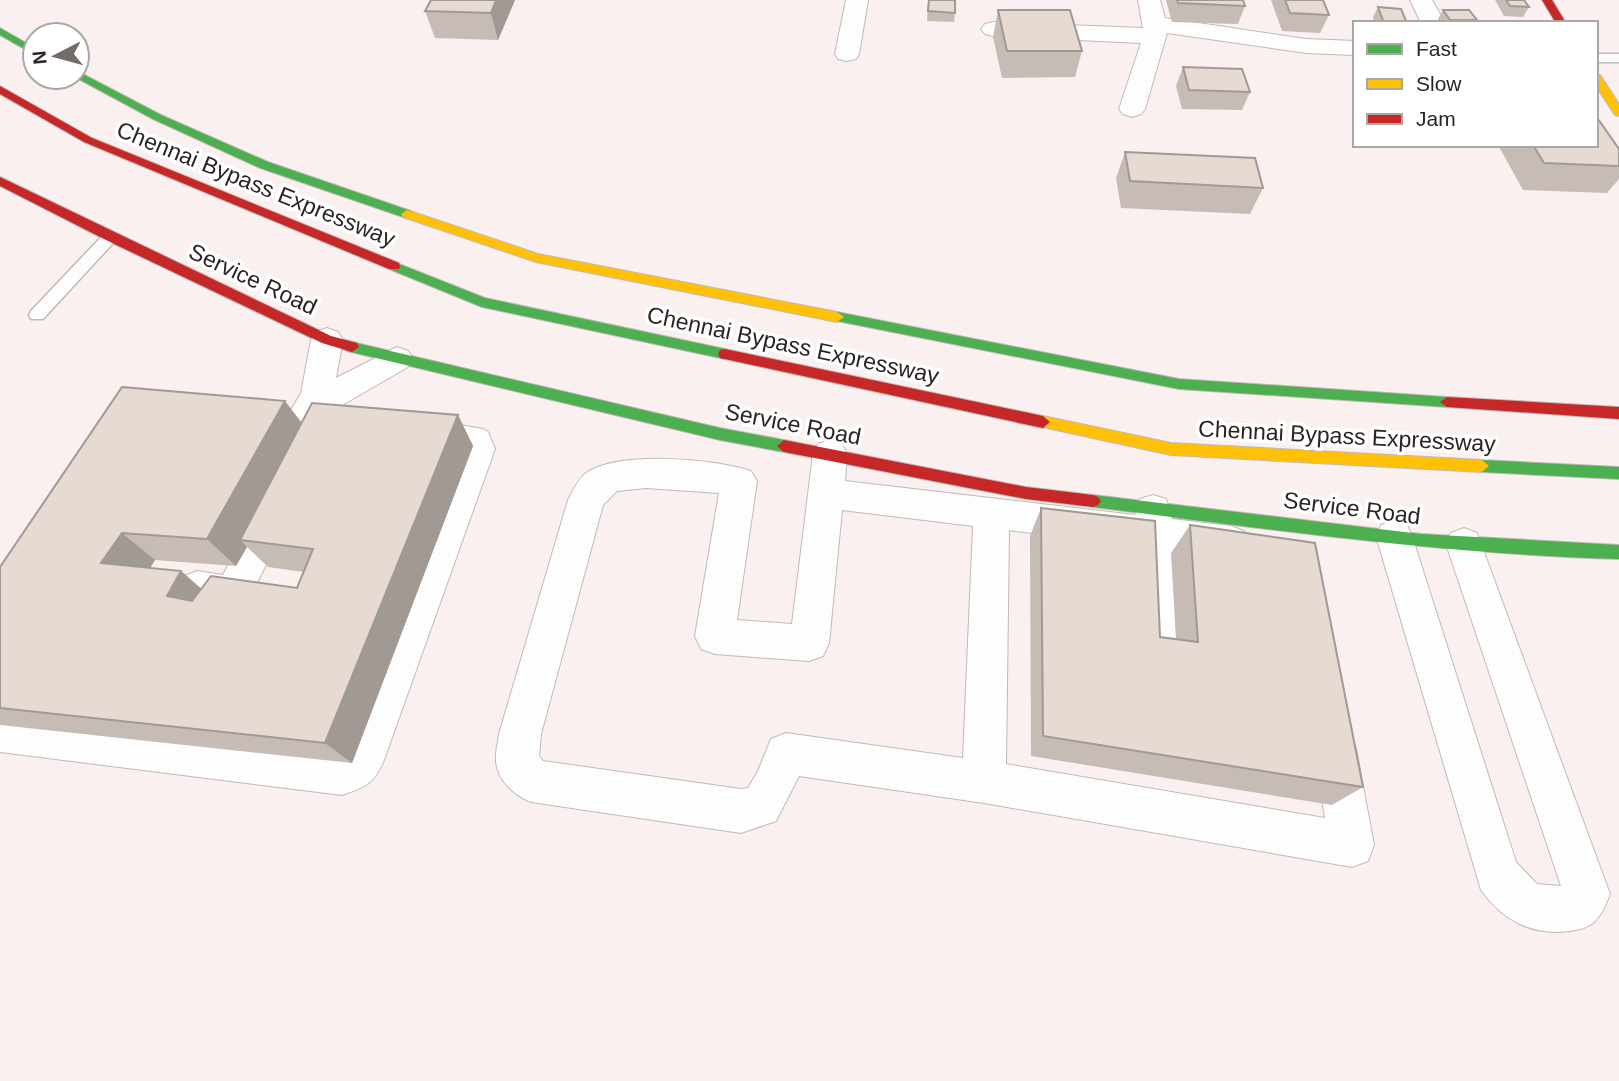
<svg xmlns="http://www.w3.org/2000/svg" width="1619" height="1081" font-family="Helvetica,sans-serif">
<rect width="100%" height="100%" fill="#faf0ef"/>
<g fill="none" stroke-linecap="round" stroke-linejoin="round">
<g stroke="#c1b9b7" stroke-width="3">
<g id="lane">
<rect x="1596" y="54" width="23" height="8"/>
<path d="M110 232 118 237 115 241 43 319H31L29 315 31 311 105 233Z"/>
</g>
</g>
<g stroke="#c1b9b7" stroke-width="2">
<g id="street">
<path d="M846 0H868L859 54 856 59 847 61 838 59 835 54Z"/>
<path d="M1138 0H1160L1165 18 1306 39 1355 41V55L1306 53 1167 33 1145 109 1141 114 1132 117 1123 114 1119 109 1141 43 993 36 985 34 981 29 985 24 993 22 1143 28Z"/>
<path d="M1410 0H1432L1445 23H1421Z"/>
<path d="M327 328 338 332 343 340 336 378 397 347 408 351 413 359 408 367 344 404 317 460 305 464 293 460 288 450 299 428 292 426 287 417 301 393 311 340 316 332Z"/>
<path d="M419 418 483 429 488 432 495 449 384 760C374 784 366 787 342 795L0 752V712L341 753 347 746 460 450 407 440 402 431 407 422Z"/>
<path d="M830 440 842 444 847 454 845 481 1135 515 1140 499 1153 495 1166 499 1172 519 1231 526 1244 531 1249 542 1244 553 1231 558 1175 551 1184 655 1178 668 1164 673 1150 668 1144 655 1137 546 1009 530 1006 764 1325 818 1314 749 1320 735 1335 729 1350 735 1356 749 1374 845 1368 861 1352 867 984 803 799 776 776 821 741 833 531 802C515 796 498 781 496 762 495 754 498 742 499 734L568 500C573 491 578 479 586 473 619 450 715 459 751 471L757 481 737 620 792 624 813 454 818 444ZM646 488 719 493 695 636 701 649 715 654 809 661 823 656 829 643 842 510 973 526 963 758 786 733 771 739 758 771 748 788 741 789 543 761 539 756 541 734 603 505 617 491Z"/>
<path d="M276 493 289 497 294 508 246 605C226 612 204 607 184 600L178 588 184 576 197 571 223 575 263 497Z"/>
<path d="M1394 521 1407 525 1412 536 1516 862 1537 884 1561 886 1446 544 1451 533 1464 528 1477 533 1610 894C1606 904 1602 915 1594 922 1588 928 1577 930 1569 931 1532 936 1502 920 1481 890L1376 536 1381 525Z"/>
</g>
</g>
<g stroke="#c1b9b7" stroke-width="2">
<g id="fast">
<path d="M0 28 35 48V55L0 35Z"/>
<path d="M77 71 161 115 268 162 411 211 413 214 407 218 403 217 260 168 153 119 75 77H77Z"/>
<path d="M394 262 485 298 725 349 732 354 725 359 482 307 389 269V263Z"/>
<path d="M837 312 1179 379 1447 397 1454 402 1447 407 1179 389 832 320V314Z"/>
<path d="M352 342 720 428 784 440 791 446 784 452 720 440 347 351 345 347 347 343Z"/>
<path d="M1482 460 1619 467V479L1482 472 1475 466Z"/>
<path d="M1093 495 1421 534 1619 545V559C1442 554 1268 529 1093 507L1088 505 1085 501 1088 497Z"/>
</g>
</g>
<g stroke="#c1b9b7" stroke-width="2">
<g id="slow">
<path d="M1596 74 1600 75 1619 104V116L1615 115 1596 86Z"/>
<path d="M407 210 538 254 837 312 844 317 837 322 536 262 403 217 401 214Z"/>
<path d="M1043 416 1171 443 1482 460 1489 466 1482 472 1171 455 1038 426 1036 422 1038 418Z"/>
</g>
</g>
<g stroke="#c1b9b7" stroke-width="2">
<g id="jam">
<path d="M1542 0H1552L1566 23H1556Z"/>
<path d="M0 86 92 138 399 263 400 266 399 269H389L84 142 0 94Z"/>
<path d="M0 177 331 336 357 343 359 347 352 352 322 343 106 240 0 186Z"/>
<path d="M725 349 1043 416 1050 422 1043 428 720 358 718 354 720 350Z"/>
<path d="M1447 397 1619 407V419L1447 407 1440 402Z"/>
<path d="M784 440 1026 487 1093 495 1098 497 1101 501 1098 505 1093 507 1026 499 784 452 777 446Z"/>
</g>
</g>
<use href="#lane" fill="#fefdfd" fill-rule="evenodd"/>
<use href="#street" fill="#fefdfd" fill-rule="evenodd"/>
<use href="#fast" fill="#4caf50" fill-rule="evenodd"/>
<use href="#slow" fill="#ffc107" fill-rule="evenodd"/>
<use href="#jam" fill="#c62828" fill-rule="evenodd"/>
</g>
<g fill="#c6bbb5" fill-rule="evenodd">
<path d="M431 0H515L498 40 435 38 425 11Z"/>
<path d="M928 0 955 13 954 22 927 21Z"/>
<path d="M1166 0H1243L1245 6 1238 24 1172 22Z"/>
<path d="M1271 0H1323L1329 15 1320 33 1282 31Z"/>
<path d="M1495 0H1524L1529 7 1523 17 1504 16Z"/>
<path d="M1378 7 1407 23H1375L1373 17Z"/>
<path d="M998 10 1082 51 1075 77 1002 78 993 37Z"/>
<path d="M1443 10 1477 20 1475 23H1440L1438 19Z"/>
<path d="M1183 67 1250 92 1242 110 1182 109 1176 86Z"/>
<path d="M1498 145H1596L1619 149V179L1607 193 1523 190Z"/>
<path d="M1125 152 1263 188 1250 214 1121 208 1116 178Z"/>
<path d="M458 415 473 446 352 763 0 725V567L301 423ZM247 547 268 567 304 572 297 588 201 589 181 571 150 568 155 560 236 566Z"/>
<path d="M1041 508 1160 637 1176 639 1171 553 1190 525 1363 787 1332 805 1031 756 1030 536Z"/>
</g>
<g fill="#a19994">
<path d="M496 0H515L498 40 491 13Z"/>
<path d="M285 401 308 431 240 540 247 547 236 566 207 539Z"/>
<path d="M458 415 473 446 352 763 325 743Z"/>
<path d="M122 533 155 560 136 590 101 563Z"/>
<path d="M181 571 212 598 199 622 167 596Z"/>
</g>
<g fill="#e6dad3" stroke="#a19994" stroke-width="2">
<path d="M431 0H496L491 13 425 11Z"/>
<path d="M929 0H955V13L928 11Z"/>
<path d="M1177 0H1243L1245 6 1178 3Z"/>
<path d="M1285 0H1323L1329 15 1290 13Z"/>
<path d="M1506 0H1524L1529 7 1510 6Z"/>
<path d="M1378 7 1401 9 1407 23H1384Z"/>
<path d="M998 10H1070L1082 51H1007Z"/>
<path d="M1443 10H1469L1477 20H1450Z"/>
<path d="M1183 67 1242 69 1250 92 1189 90Z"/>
<path d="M1596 118 1598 119 1619 149V166L1544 163 1533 145H1596Z"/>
<path d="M1125 152 1255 158 1263 188 1130 181Z"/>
<path d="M122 387 285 401 207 539 122 533 101 563 181 571 167 596 192 601 211 576 297 588 313 549 240 540 312 403 458 415 325 743 0 708V567Z"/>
<path d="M1041 508 1155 521 1160 637 1198 642 1190 525 1315 543 1363 787 1043 736Z"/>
</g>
<g text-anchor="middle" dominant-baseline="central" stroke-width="7" stroke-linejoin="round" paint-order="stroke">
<g font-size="23" fill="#2c2423" stroke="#fff">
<text transform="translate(256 184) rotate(22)">Chennai Bypass Expressway</text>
<text transform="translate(253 279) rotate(25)">Service Road</text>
<text transform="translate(793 345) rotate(12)">Chennai Bypass Expressway</text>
<text transform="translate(793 424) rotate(11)">Service Road</text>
<text transform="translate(1347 436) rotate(3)">Chennai Bypass Expressway</text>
<text transform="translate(1352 508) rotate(7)">Service Road</text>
</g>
</g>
<rect x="1353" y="21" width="245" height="126" fill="#ffffff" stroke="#aba7a7" stroke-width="2"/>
<rect x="1367" y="44" width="35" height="10" fill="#4caf50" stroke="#aba7a7" stroke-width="2"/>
<text x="1416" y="56" font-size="21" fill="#2c2423">Fast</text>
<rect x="1367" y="79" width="35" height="10" fill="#ffc107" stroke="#aba7a7" stroke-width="2"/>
<text x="1416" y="91" font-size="21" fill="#2c2423">Slow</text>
<rect x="1367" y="114" width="35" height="10" fill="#c62828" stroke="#aba7a7" stroke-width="2"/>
<text x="1416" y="126" font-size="21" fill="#2c2423">Jam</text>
<g transform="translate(56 56) rotate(264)"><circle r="33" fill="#ffffff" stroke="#aba7a7" stroke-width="2"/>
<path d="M0-5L12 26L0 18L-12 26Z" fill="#746b6a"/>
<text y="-10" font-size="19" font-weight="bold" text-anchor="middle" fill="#2c2423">N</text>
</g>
</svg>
